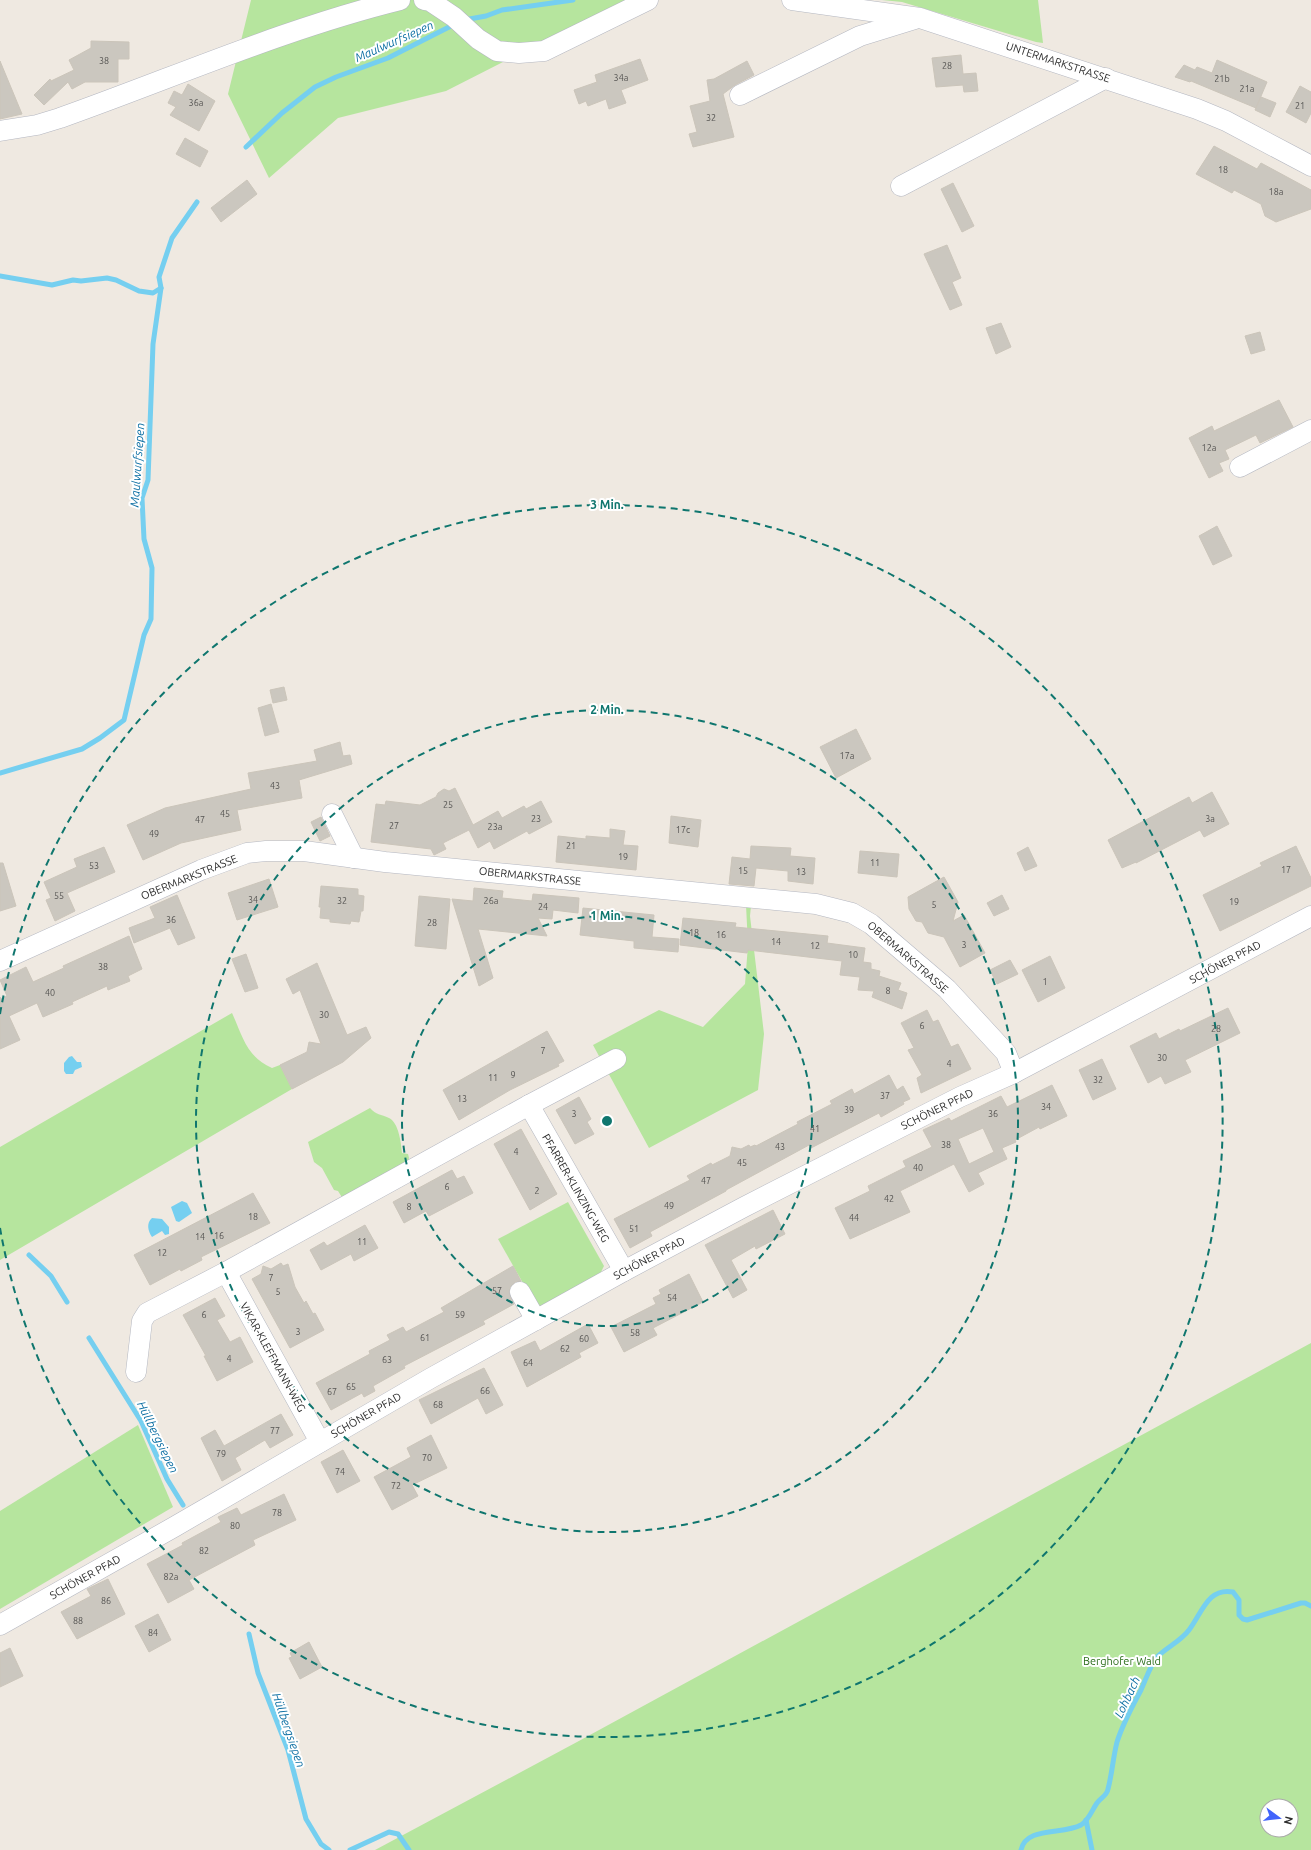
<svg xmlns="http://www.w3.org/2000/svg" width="1311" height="1850" font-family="Ubuntu,sans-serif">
<rect width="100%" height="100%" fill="#efe9e1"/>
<g fill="#b6e59e" fill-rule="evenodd">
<path d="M251 0H629L544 46 503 62 446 91 338 118 269 178 228 94Z"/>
<path d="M882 0H1038L1043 43 1036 42 902 2Z"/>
<path d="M746 905 751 906 750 916 764 1034 758 1090 649 1148 593 1045 659 1010 703 1027 745 984 748 945Z"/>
<path d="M232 1013C243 1037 246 1056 272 1068L280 1065 292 1089 0 1260V1147Z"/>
<path d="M370 1108C376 1115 381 1114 389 1118 399 1123 401 1143 402 1153L408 1154 409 1158 408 1162 345 1202 338 1191 334 1190 322 1168 314 1162 308 1142Z"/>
<path d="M568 1202 604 1266 600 1274 537 1308 498 1239Z"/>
<path d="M1311 1343V1850H375L577 1742ZM1267 1806H1291V1830H1267Z"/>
<path d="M138 1425 173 1507 0 1609V1511Z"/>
</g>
<g fill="#75cff0">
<path d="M72 1056 77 1062H81L82 1067 75 1070 73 1074H66L64 1071V1063L69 1057Z"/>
<path d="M182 1201 187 1203 192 1213 179 1222 176 1221 171 1207Z"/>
<path d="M152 1218 162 1219 169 1227V1234L165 1235 162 1231 152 1237C148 1231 146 1223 152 1218Z"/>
</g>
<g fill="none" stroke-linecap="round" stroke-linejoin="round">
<g stroke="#75cff0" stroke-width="5">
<path d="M464 20 486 16 502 10 573 0"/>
<path d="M246 147 282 113 315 87 336 77 388 58 455 24"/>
<path d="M0 276 52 285 73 280 81 281 107 278 116 280 139 291 153 293 161 288"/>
<path d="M0 773 82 749 100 738 124 720 144 635 151 619 152 568 144 539 142 498 148 480 153 344 161 288 159 277 172 238 197 202"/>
<path d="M29 1255 51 1276 67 1302"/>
<path d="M89 1338 141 1421 167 1479 183 1505"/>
<path d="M249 1634 258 1673 288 1750 306 1819 321 1844 329 1850"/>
<path d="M1086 1820 1092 1850"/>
<path d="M350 1850 389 1832 398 1834 409 1850"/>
<path d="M1021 1850C1026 1826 1063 1835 1081 1825 1089 1820 1092 1810 1097 1803 1100 1798 1107 1796 1108 1789 1112 1774 1113 1758 1117 1742 1123 1723 1132 1707 1141 1690 1146 1679 1150 1666 1157 1657 1167 1647 1181 1641 1189 1630 1202 1613 1208 1587 1233 1592L1239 1600V1615L1243 1619 1247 1620 1301 1603H1305L1311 1606"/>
</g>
</g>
<g fill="#cbc7bf" stroke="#cbc5ba" fill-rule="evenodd">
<path d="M91 41 129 42V59H118V82H85L72 89 68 82 44 105 34 95 50 79 51 81 74 70 69 60 91 48Z"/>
<path d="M961 55 963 74 976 73 978 91 964 92 963 85 936 87 932 58Z"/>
<path d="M640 59 648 80 621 90 626 103 609 109 606 99 588 106 586 101 579 104 574 90 597 82 595 75Z"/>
<path d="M1217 60 1267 82 1256 108 1191 81 1190 82 1175 77 1184 65 1195 70 1197 67 1212 73Z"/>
<path d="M0 61 22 114 0 119Z"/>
<path d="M747 61 754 75 735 85 723 94 734 137 693 147 689 134 697 132 690 106 710 101 707 80 714 79Z"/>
<path d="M188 84 215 101 199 131 170 115 176 107 168 103 174 91 182 95Z"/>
<path d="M1300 86 1311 92V113L1306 123 1286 112Z"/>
<path d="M1261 97 1276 103 1270 117 1255 110Z"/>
<path d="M185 138 208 151 200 167 176 154Z"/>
<path d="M1214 146 1257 169 1261 163 1311 190V209L1276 222 1265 216 1261 204 1234 190 1232 193 1196 174Z"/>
<path d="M247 180 257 194 221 222 211 208Z"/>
<path d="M953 183 974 226 962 232 941 189Z"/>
<path d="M947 245 961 278 952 282 962 305 950 310 924 254Z"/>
<path d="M1001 323 1011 347 996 354 986 328Z"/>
<path d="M1260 332 1265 350 1251 354 1245 336Z"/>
<path d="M1279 400 1293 427 1260 443 1256 435 1225 450 1229 459 1219 463 1223 471 1209 478 1189 438 1212 426 1214 431Z"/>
<path d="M1217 526 1232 556 1213 565 1199 536Z"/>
<path d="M284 687 287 700 273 703 270 690Z"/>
<path d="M271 704 279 732 265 736 258 708Z"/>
<path d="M856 729 871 759 836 778 820 747Z"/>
<path d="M340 742 343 756 350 755 352 764 299 780 302 798 237 810 241 830 181 843 143 860 127 825 165 808 251 789 248 773 317 761 314 750Z"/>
<path d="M455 788 473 825 498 811 502 818 524 806 526 809 541 801 552 822 529 834 527 831 494 849 490 841 478 848 469 830 443 843 446 849 434 855 431 849 371 842 376 804 385 805 386 801 420 805 436 797 438 793 444 789 449 791Z"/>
<path d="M1212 792 1229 824 1204 837 1200 830 1136 863V862L1122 868 1108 840 1189 797 1192 803Z"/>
<path d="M671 816 701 820 698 847 669 843Z"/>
<path d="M321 817 330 836 320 841 311 822Z"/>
<path d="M610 829 625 831 623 845 638 846 636 870 556 862 558 836 586 839V836L610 838Z"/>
<path d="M751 846 791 848 790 856 815 858 813 884 788 881V871L756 868 754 886 729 884 732 857 750 859Z"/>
<path d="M1296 846 1311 878V886L1220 931 1203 895 1262 866 1260 863Z"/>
<path d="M104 847 115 872 67 893 75 911 55 921 46 900 51 898 44 882 77 867 74 859Z"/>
<path d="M1028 847 1037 866 1025 871 1017 853Z"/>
<path d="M860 851 899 854 897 877 858 873Z"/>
<path d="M0 863H3L16 906 0 911Z"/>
<path d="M944 877 958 902 953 921 964 915 985 953 960 967 944 937 928 933 922 922 916 921 909 909 908 897Z"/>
<path d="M269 879 278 907 237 920 228 893Z"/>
<path d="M321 886 358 889V895L364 896 363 911H361L359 922 351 921 350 924 330 922V919L320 918 321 907H319Z"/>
<path d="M474 888 503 891 502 898 532 901 533 894 579 898 578 913 553 910 552 919 538 918 547 936 478 929 493 978 479 986 452 899 473 901Z"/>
<path d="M177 895 195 938 178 945 170 928 134 943 129 928 155 918 150 907Z"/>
<path d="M1002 895 1009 909 994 916 987 903Z"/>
<path d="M419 896 450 899 446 949 415 946Z"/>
<path d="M583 908 654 915 652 937 679 939 678 952 634 948V941L580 935Z"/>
<path d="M683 918 736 923 735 927 828 936 827 943 865 948 863 962 871 963V969L880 971 879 976 901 983 898 990 907 993 902 1009 872 997 874 991 858 990 860 977 840 975 842 961 748 950 747 953 680 945Z"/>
<path d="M129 936 142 969 128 976 130 981 108 990 107 986 72 1002 73 1004 43 1017 37 1003 9 1016 20 1040 0 1049V997L1 999 7 996 0 980 26 967 33 982 64 968 63 966Z"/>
<path d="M246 954 258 988 245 992 232 959Z"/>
<path d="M1050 956 1065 988 1038 1002 1022 970Z"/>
<path d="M1010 960 1018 974 997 984 990 970Z"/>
<path d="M317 963 347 1035 366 1027 371 1038 343 1062 292 1089 280 1065 307 1052 309 1042 321 1044 300 990 293 994 286 979Z"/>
<path d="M1228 1008 1240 1033 1185 1060 1191 1072 1165 1084 1161 1076 1148 1083 1130 1046 1156 1033 1159 1039 1179 1029 1180 1031Z"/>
<path d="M927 1010 933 1022 938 1020 951 1047 958 1044 971 1069 921 1093 917 1078 922 1075 908 1050 914 1048 901 1023Z"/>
<path d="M547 1031 564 1061 558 1064 559 1066 510 1090 459 1120 443 1090Z"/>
<path d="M1102 1059 1116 1089 1093 1100 1079 1070Z"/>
<path d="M889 1075 897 1090 903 1086 910 1099 903 1102 904 1104 881 1117 879 1113 811 1148 809 1145 726 1190V1191L650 1232 652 1236 630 1248 614 1219 690 1180 687 1176 711 1163 712 1165 730 1156 732 1147 741 1149 749 1145 750 1147 755 1145 756 1146 798 1124 797 1122 832 1104 830 1101 852 1089 854 1094Z"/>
<path d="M1052 1085 1067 1116 1040 1129 1039 1127 1015 1140 1016 1142 1002 1148 1007 1159 978 1173 984 1184 969 1192 954 1164 900 1191 910 1212 850 1239 835 1208 870 1191 868 1186 906 1167 903 1161 932 1147 923 1130 949 1118 951 1121 1001 1096 1007 1107ZM983 1128 994 1152 969 1164 958 1139Z"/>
<path d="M579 1097 591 1119 587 1122 594 1134 575 1144 556 1110Z"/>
<path d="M521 1129 557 1194 530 1210 494 1144Z"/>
<path d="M452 1170 457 1179 464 1176 473 1193 429 1216 426 1211 404 1223 393 1202Z"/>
<path d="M253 1193 270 1223 201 1257 202 1260 181 1271 180 1269 150 1285 134 1255Z"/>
<path d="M773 1210 785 1234 756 1249 755 1246 731 1260 747 1290 733 1298 705 1245Z"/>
<path d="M365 1225 378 1248 354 1261 351 1254 321 1270 310 1250 324 1242 327 1246Z"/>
<path d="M281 1263 283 1266 288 1264 295 1287 304 1303 306 1301 313 1314 315 1313 324 1330 290 1348 252 1279 261 1274 263 1266 271 1269Z"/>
<path d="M513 1266 521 1281 515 1282 510 1287 509 1292 514 1304 483 1321 485 1324 404 1366 405 1368 373 1386 375 1391 364 1397 362 1393 331 1410 316 1383 370 1354 369 1351 390 1340 387 1335 403 1327 406 1332 444 1312 441 1308Z"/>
<path d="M689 1274 703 1302 653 1328 657 1335 624 1352 611 1327 656 1304 653 1298 661 1294 659 1290Z"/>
<path d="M215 1298 225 1316 217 1320 230 1342 240 1337 253 1362 217 1381 204 1356H206L183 1315Z"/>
<path d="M588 1324 598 1343 579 1353 581 1357 527 1387 511 1352 535 1341 540 1351Z"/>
<path d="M484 1368 503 1405 486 1414 478 1398 431 1424 419 1400Z"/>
<path d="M281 1414 293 1435 270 1448 265 1440 235 1458 241 1470 222 1481 201 1438 215 1430 224 1446Z"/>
<path d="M431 1435 447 1468 412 1485 418 1496 392 1510 374 1477 411 1457 407 1448Z"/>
<path d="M343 1450 360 1481 337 1493 321 1462Z"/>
<path d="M284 1494 296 1520 253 1540 255 1545 189 1580 194 1589 168 1603 147 1564 183 1545 182 1543 221 1522 218 1517 237 1508 241 1515Z"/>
<path d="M108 1579 125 1614 77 1639 61 1612 91 1596 87 1589Z"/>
<path d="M158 1614 171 1640 149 1652 135 1626Z"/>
<path d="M309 1642 322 1667 300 1679 289 1658 292 1657 290 1653Z"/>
<path d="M10 1648 23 1676 0 1687V1653Z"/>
</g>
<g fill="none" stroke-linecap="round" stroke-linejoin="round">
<g stroke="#b4b7c1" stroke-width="21">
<g id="minor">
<path d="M424 0 430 1 454 17 478 39 497 51 519 53 544 51 648 0"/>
<path d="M792 0 920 18 1197 109 1226 121 1311 166"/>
<path d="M740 95 860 36 915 19"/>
<path d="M0 131 37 125 60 118C173 78 283 29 400 0"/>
<path d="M901 186 1106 78"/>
<path d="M1240 467 1311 430"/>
<path d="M332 814 354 858"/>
<path d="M0 961 201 870 247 853 266 851H304L385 862 816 904 852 913 871 924 947 989 1006 1053 1014 1073"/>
<path d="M529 1105 624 1271"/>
<path d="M226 1272 320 1442"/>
<path d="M520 1292 536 1320"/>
<path d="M136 1372 142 1321 147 1313 226 1272 529 1105 616 1059"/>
<path d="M0 1625 174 1527 431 1378 624 1271 744 1207 960 1097 1014 1073 1311 916"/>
</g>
</g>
<use href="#minor" stroke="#fff" stroke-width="20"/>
</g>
<g fill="none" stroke="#0f766e" stroke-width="2" stroke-dasharray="7 5">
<circle cx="607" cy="1121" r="205"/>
<circle cx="607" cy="1121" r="411"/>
<path d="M0 1014A616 616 0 1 1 0 1228"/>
</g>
<g text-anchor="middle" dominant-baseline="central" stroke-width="4" stroke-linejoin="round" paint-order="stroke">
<g font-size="9" fill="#555452">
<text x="104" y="61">38</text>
<text x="947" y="66">28</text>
<text x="621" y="78">34a</text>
<text x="1222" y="79">21b</text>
<text x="1247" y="89">21a</text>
<text x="196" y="103">36a</text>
<text x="1300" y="106">21</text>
<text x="711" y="118">32</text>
<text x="1223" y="170">18</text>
<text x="1276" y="192">18a</text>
<text x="1209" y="448">12a</text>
<text x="847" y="756">17a</text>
<text x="275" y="786">43</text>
<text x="448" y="805">25</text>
<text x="225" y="814">45</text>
<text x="536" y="819">23</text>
<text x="1210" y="819">3a</text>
<text x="200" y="820">47</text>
<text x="394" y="826">27</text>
<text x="495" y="827">23a</text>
<text x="683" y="830">17c</text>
<text x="154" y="834">49</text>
<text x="571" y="846">21</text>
<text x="623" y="857">19</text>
<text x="875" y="863">11</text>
<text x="94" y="866">53</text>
<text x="1286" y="870">17</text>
<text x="743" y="871">15</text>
<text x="801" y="872">13</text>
<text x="59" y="896">55</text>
<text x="253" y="900">34</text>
<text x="342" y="901">32</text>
<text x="491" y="901">26a</text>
<text x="1234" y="902">19</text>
<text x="934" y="905">5</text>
<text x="543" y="907">24</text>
<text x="171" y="920">36</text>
<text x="432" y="923">28</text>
<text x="694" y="933">18</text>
<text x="721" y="935">16</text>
<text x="776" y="942">14</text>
<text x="964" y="945">3</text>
<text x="815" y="946">12</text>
<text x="853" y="955">10</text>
<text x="103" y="967">38</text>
<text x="1045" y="982">1</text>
<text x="888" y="991">8</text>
<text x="50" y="993">40</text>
<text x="324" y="1015">30</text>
<text x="922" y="1026">6</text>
<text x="1216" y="1029">28</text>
<text x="543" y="1051">7</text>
<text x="1162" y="1058">30</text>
<text x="949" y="1064">4</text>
<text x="513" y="1075">9</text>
<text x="493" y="1078">11</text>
<text x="1098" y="1080">32</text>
<text x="885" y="1096">37</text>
<text x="462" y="1099">13</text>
<text x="1046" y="1107">34</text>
<text x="849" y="1110">39</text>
<text x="574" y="1114">3</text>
<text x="993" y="1114">36</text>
<text x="815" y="1129">41</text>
<text x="946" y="1145">38</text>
<text x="780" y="1147">43</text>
<text x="516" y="1152">4</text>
<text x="742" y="1163">45</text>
<text x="918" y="1168">40</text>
<text x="706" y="1181">47</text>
<text x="447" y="1187">6</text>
<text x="537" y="1191">2</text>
<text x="889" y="1199">42</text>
<text x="669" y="1206">49</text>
<text x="409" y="1207">8</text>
<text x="253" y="1217">18</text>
<text x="854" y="1218">44</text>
<text x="634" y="1229">51</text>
<text x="219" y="1236">16</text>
<text x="200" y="1237">14</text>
<text x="362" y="1242">11</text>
<text x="162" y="1253">12</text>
<text x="271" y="1278">7</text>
<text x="497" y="1291">57</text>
<text x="278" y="1292">5</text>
<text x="672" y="1298">54</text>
<text x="204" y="1315">6</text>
<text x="460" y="1315">59</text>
<text x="298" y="1332">3</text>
<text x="635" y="1333">58</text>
<text x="425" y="1338">61</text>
<text x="584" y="1339">60</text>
<text x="565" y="1349">62</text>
<text x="229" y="1359">4</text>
<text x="387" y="1360">63</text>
<text x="528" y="1363">64</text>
<text x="351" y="1387">65</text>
<text x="485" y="1391">66</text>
<text x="332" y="1392">67</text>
<text x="438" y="1405">68</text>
<text x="275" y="1431">77</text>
<text x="221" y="1454">79</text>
<text x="427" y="1458">70</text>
<text x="340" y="1472">74</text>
<text x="396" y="1486">72</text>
<text x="277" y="1513">78</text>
<text x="235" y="1526">80</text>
<text x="204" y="1551">82</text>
<text x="171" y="1577">82a</text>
<text x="106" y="1601">86</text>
<text x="78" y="1621">88</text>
<text x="153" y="1633">84</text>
</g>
<g font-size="11" fill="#2e2e2e" stroke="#fff">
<text transform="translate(1058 62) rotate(18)">UNTERMARKSTRASSE</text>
<text transform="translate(530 876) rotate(6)">OBERMARKSTRASSE</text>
<text transform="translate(189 877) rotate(-22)">OBERMARKSTRASSE</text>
<text transform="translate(908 957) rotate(41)">OBERMARKSTRASSE</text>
<text transform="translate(1225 962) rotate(-28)">SCHÖNER PFAD</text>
<text transform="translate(937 1109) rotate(-26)">SCHÖNER PFAD</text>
<text transform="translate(576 1188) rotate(60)">PFARRER-KLINZING-WEG</text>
<text transform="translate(649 1258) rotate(-28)">SCHÖNER PFAD</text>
<text transform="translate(273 1357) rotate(61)">VIKAR-KLEFFMANN-WEG</text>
<text transform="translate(366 1415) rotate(-30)">SCHÖNER PFAD</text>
<text transform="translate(85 1577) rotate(-29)">SCHÖNER PFAD</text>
</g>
<g font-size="11" fill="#2c6e1b" stroke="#fff">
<text x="1122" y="1661">Berghofer Wald</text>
</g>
<g font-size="12" font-style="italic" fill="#0d6fa3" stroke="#fff">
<text transform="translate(394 41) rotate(-24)">Maulwurfsiepen</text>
<text transform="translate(137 465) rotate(-86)">Maulwurfsiepen</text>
<text transform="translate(158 1437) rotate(64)">Hüllbergsiepen</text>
<text transform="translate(1127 1697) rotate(-65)">Lohbach</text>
<text transform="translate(289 1730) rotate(71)">Hüllbergsiepen</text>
</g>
</g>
<circle cx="607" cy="1121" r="6" fill="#0f766e" stroke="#fff" stroke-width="2"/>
<g font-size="12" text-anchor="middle" font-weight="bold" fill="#0f766e" stroke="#fff" stroke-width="4" stroke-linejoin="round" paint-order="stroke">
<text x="607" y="509">3 Min.</text>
<text x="607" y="714">2 Min.</text>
<text x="607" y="920">1 Min.</text>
</g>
<g transform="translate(1279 1818) rotate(105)"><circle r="19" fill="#ffffff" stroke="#ababab"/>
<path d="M0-3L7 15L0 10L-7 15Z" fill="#4264fb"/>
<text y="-6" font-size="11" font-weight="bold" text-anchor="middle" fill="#2e2e2e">N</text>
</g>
</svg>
